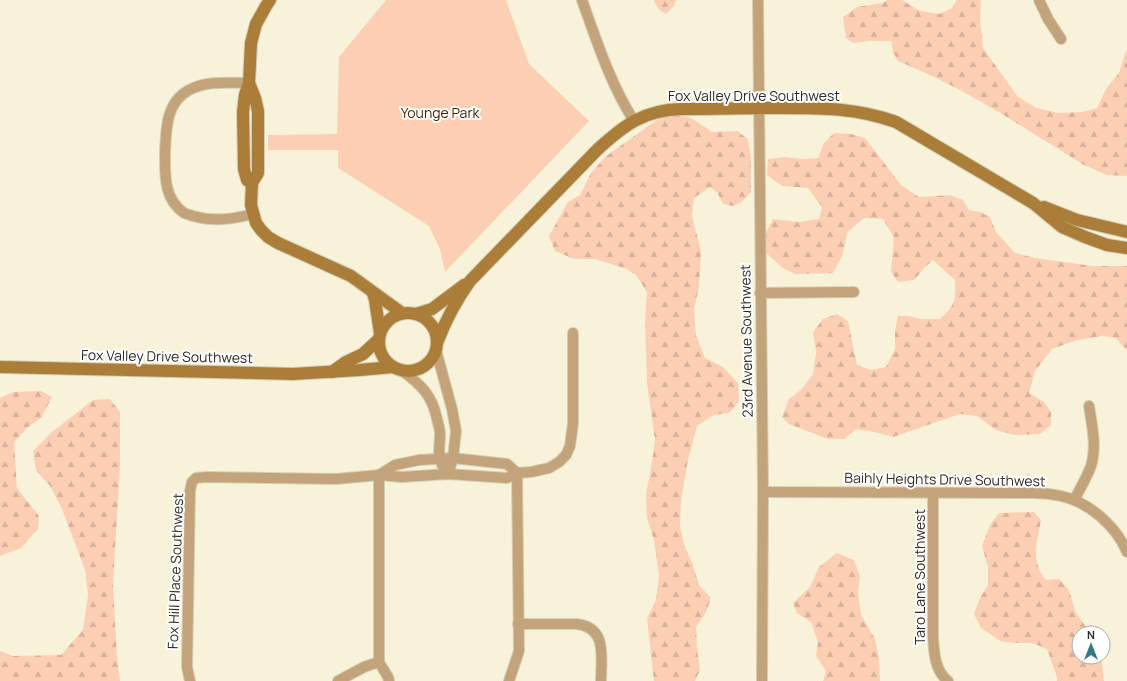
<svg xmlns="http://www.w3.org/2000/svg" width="1127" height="681" font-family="Manrope,sans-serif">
<defs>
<pattern id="forest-firs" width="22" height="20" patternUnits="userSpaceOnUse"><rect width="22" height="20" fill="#fccfb5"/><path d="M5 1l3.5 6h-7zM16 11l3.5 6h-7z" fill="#d8b29b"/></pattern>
</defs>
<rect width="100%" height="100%" fill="#f7f2d8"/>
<g fill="url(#forest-firs)">
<path d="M654 0H676L674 6 666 14C660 11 656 7 654 0Z"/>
<path d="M887 0H902L920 11 939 14 952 8 957 0H981L980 20 983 48 1018 97 1037 108 1058 113 1083 112 1097 108 1106 89 1119 73 1127 48V176L1107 175 1084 165 997 111 960 90 930 75 898 61 893 52 891 41H869L853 43 846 38 843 17 857 7 883 3Z"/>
<path d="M680 114 693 119 712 132 737 131 748 139 751 160V192L742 202 733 206 723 204 717 192 710 187 694 198 692 216 701 251 699 287 694 309 696 335 705 358 723 367 738 383 739 402 729 413 714 415 697 426 688 460 681 500 680 526 684 545 693 565 699 585 711 598 705 614 696 627 697 648 700 670 695 681H654L647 618 656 600 659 575 654 540 647 518 646 493 651 469 655 440 647 383 645 319 647 292 636 275 627 269 595 259H574L555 251 549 236 568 202 580 195 591 173 605 157 662 116Z"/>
<path d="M834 133 851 134 865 138 901 185 919 197 950 195 963 200 969 210 980 212 990 217 996 232 1015 253 1035 258 1092 266H1127V351L1116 338 1102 336 1077 340 1052 349 1035 371 1029 393 1044 402 1051 412V425L1040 434 1014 435 996 430 977 416 960 414 893 437 875 432 856 429 844 439H828L789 424 782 417 789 399 802 389 813 374 816 352 813 332 823 319 837 314 848 321 857 365 871 370 886 367 895 349V332L898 316H909L920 319H940C955 305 956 301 955 280L933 260 925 267 914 280 898 282 891 272 894 237 883 219 864 218 847 233 843 254 833 273 795 274 783 268 765 252 766 233 773 219 799 222 819 219 822 207 808 188 782 186 767 175 768 159 786 157 802 159 818 158 824 143Z"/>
<path d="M41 391 52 397 41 418 28 427 14 442 17 488 39 516 38 529 21 548 0 556V398L13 392Z"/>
<path d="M110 399 120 412V465L113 585 117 657 120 681H0V651L13 656 61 655 83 630 88 595 85 570 62 509 50 486 36 470 33 451 52 432 93 400Z"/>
<path d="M1034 512 1041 520C1037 542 1030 561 1046 580L1059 579 1069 590 1075 611 1090 633H1079V657H1101L1104 681H1057V677L1047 649 1032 643H1013L1000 641 981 628 974 614 980 598 988 585V567L982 546 990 525 999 513Z"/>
<path d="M837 553 854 560 860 576 858 593 861 615 875 639 879 658 880 681H823L826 671 816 656 818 642 811 622 797 613 793 603 810 587 819 567Z"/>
</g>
<path fill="#fccfb5" d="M386 0H506L529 64 589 121 445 272 440 249 429 226 338 168V150H268V135L337 134 339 57Z"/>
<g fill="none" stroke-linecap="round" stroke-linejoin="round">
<g stroke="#d3ceb7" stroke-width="12">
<g id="street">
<path d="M582 0C597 42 610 83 634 121"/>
<path d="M758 0 763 492 762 681"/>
<path d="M1039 0 1048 19 1061 39"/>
<path d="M249 83C229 83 207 80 189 90 165 103 166 131 165 155 165 176 164 199 184 213 186 214 190 215 193 216 214 222 232 219 253 214"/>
<path d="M760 293 854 292"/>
<path d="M436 350 452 409 456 431 453 458 448 474"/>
<path d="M401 370C420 384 432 394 437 419 438 424 440 429 440 434 440 444 437 455 442 465"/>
<path d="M379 475V662L388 677 389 681"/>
<path d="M379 475 395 465 419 460 453 458 507 464 517 473"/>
<path d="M763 492 1034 493C1043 493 1052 494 1061 496 1089 502 1116 526 1127 552"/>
<path d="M933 493V637C934 653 935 671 948 681"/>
<path d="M1074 500C1080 489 1087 477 1091 466 1097 446 1092 426 1089 406"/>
<path d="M518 624H576C608 627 601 658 601 681"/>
<path d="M190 681 187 667 190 491 192 482 196 478 206 477 336 479 379 475 402 477 448 474 507 478 517 473 531 472 549 468 559 462 566 455 570 446 573 423V333"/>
<path d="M338 681 364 667 379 662"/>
<path d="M509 681 519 651 517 473"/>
</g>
</g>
<g stroke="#d3ceb7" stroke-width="14">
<g id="secondary">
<path d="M249 83 255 98 258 111V173L252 183 251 205 256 223 261 230 268 237 278 243 351 276 402 313"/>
<path d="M252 183 247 180 244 169 243 112 245 95 249 83 251 43 256 24 266 6 270 0"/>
<path d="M1044 207 1077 220 1127 232"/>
<path d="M373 293 375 300 380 333"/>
<circle cx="408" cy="342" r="29"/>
<path d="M416 314 432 309 464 285"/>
<path d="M437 343C446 319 455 302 470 281L597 150C624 125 644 110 681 109 715 109 749 108 782 108 823 108 857 108 896 122L1033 203 1062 227 1085 237 1107 245 1127 248"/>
<path d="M0 367 293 374 359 370 393 367"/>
<path d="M332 372 346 362 363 354 379 339"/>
</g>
</g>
<use href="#street" stroke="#c3a47a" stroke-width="10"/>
<use href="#secondary" stroke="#aa7d39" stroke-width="12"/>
</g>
<g text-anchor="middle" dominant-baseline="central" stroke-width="4" stroke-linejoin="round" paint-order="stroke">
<g font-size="14" fill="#2d2b21" stroke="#fff">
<text x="754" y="95">Fox Valley Drive Southwest</text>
<text transform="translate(746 341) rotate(-91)">23rd Avenue Southwest</text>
<text transform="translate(167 356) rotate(1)">Fox Valley Drive Southwest</text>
<text transform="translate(945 479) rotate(1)">Baihly Heights Drive Southwest</text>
<text transform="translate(175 571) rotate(-88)">Fox Hill Place Southwest</text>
<text transform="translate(919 577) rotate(-90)">Taro Lane Southwest</text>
</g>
<g font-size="14" fill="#451e01" stroke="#fff">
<text x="440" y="112">Younge Park</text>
</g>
</g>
<g transform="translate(1091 645)"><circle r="19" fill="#ffffff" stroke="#abaaa6"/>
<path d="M0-3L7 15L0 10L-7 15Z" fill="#327984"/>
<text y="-6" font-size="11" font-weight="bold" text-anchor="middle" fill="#2d2b21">N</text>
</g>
</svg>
